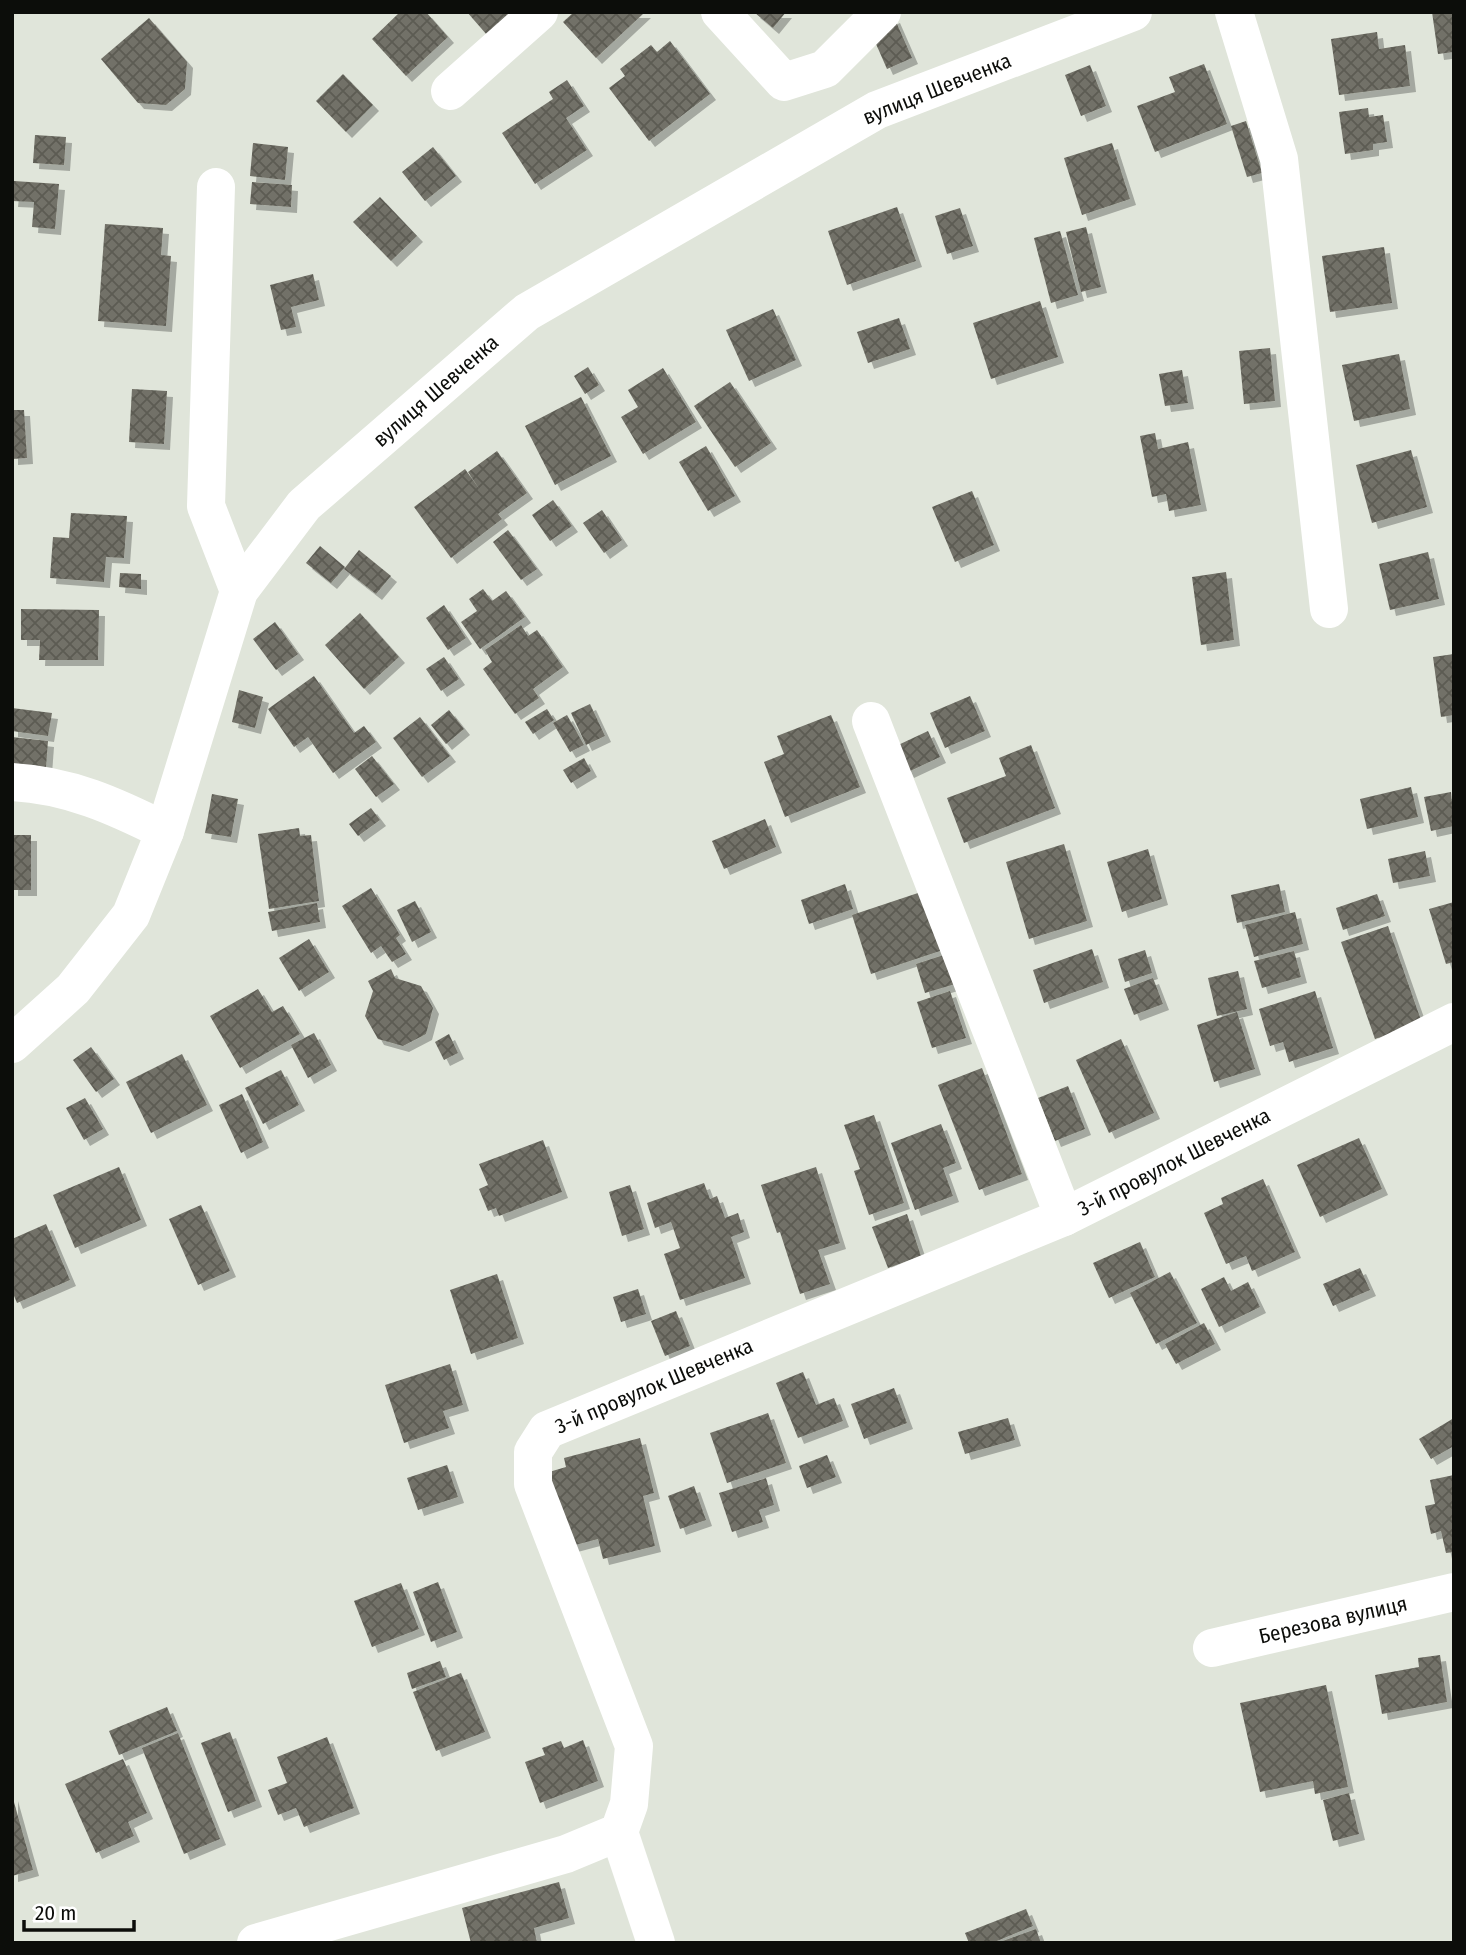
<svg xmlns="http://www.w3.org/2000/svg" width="1466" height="1955" font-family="'Fira Sans Condensed',sans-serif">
<defs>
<pattern id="building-cross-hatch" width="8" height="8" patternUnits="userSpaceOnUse" patternTransform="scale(1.75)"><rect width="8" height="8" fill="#727167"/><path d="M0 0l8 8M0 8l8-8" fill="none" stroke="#5c5b53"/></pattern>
<filter id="shadow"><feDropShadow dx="6" dy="6" stdDeviation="0" flood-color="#0004"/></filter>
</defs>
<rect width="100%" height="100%" fill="#e0e5da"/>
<g fill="url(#building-cross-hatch)" filter="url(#shadow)">
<path d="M400 12H426L448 37 406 76 372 39Z"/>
<path d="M467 12H513L487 35Z"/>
<path d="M574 12H645L596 58 563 22Z"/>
<path d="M754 12H786L773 28Z"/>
<path d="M1432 12H1454V52L1438 54Z"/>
<path d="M894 17 912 58 887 69 869 28Z"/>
<path d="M149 18 187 62 185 89 166 105 138 103 101 59Z"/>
<path d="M1377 32 1379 49 1405 45 1410 86 1339 95 1331 39Z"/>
<path d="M670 41 710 94 649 141 609 88 625 76 620 69 651 45 657 52Z"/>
<path d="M1204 64 1227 124 1155 152 1137 106 1175 92 1169 77Z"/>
<path d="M1090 65 1106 106 1081 116 1065 75Z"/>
<path d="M343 74 373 105 346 132 316 101Z"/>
<path d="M567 80 584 106 566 118 587 150 535 184 502 133 553 99 549 92Z"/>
<path d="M1368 108 1369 117 1383 115 1387 142 1373 144V150L1345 154 1339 112Z"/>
<path d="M1246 121 1262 173 1247 177 1231 126Z"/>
<path d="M35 135 66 137 64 165 33 163Z"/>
<path d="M253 143 288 147 285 180 250 176Z"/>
<path d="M1112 143 1130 199 1082 215 1064 158Z"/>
<path d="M433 147 456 176 425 201 402 172Z"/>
<path d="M14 181 59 184 55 229 32 227 34 202 12 201Z"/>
<path d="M252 182 292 185 291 207 250 204Z"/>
<path d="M380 197 417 236 391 261 353 222Z"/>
<path d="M897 207 916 261 847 285 828 231Z"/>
<path d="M960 208 973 246 947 254 935 216Z"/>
<path d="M105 224 163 228 161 255 171 256 166 326 98 321Z"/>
<path d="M1086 227 1101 287 1081 292 1066 232Z"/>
<path d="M1060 231 1078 295 1051 303 1034 238Z"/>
<path d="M1384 247 1392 303 1330 312 1322 256Z"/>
<path d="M313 274 319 300 291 307 296 327 281 330 270 285Z"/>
<path d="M1040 301 1058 357 991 379 973 323Z"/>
<path d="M773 309 796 360 749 381 726 330Z"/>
<path d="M899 318 910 349 868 363 857 332Z"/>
<path d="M1270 348 1275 401 1244 404 1239 351Z"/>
<path d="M1399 354 1410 409 1354 421 1342 365Z"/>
<path d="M588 367 599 385 585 394 574 376Z"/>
<path d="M663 368 696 422 643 454 621 417 638 407 628 390Z"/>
<path d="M1182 370 1188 403 1165 406 1159 374Z"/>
<path d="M730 382 771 443 735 467 694 406Z"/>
<path d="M132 389 167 391 164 444 129 442Z"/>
<path d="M581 397 611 456 555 485 525 426Z"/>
<path d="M12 410H24L27 458 12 459Z"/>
<path d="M1155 433 1158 449 1188 442 1201 505 1169 511 1166 494 1152 497 1140 436Z"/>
<path d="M706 446 735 496 708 511 679 462Z"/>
<path d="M1411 450 1427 507 1372 523 1356 465Z"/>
<path d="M497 451 527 493 498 514 502 519 451 558 414 507 465 469 480 490 468 472Z"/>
<path d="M972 491 994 545 955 562 932 507Z"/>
<path d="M553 500 572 526 550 541 532 515Z"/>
<path d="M602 510 622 540 604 553 583 523Z"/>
<path d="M71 513 127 516 124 558 106 557 104 582 50 578 53 537 69 538Z"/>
<path d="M508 530 537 569 521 580 493 542Z"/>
<path d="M320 546 345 567 331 583 306 563Z"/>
<path d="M359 550 391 576 376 594 344 569Z"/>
<path d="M1428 552 1439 599 1390 610 1379 564Z"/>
<path d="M1226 572 1234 640 1201 645 1192 577Z"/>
<path d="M120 573 141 574V589L119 587Z"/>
<path d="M483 589 492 601 506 591 525 617 480 649 461 622 477 611 469 599Z"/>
<path d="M444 605 466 638 448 650 426 618Z"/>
<path d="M21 609 99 610 98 660H39L40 640H21Z"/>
<path d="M360 613 399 657 364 689 325 645Z"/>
<path d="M275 622 298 654 276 670 253 639Z"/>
<path d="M521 625 528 636 537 630 563 667 533 689 539 698 515 714 483 669 492 662 485 650Z"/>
<path d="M1454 654V715L1441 717 1433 657Z"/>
<path d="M444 657 459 679 441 691 426 669Z"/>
<path d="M314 676 354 733 364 726 376 742 333 773 308 737 294 747 268 709Z"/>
<path d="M239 690 263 697 255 728 232 722Z"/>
<path d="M970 696 985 731 945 748 930 713Z"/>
<path d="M590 704 605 736 586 745 571 713Z"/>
<path d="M12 708 52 713 48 736 12 731Z"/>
<path d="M547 709 554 720 533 734 525 722Z"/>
<path d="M449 710 464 729 446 744 431 725Z"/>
<path d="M567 715 584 745 570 752 553 723Z"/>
<path d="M831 715 860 787 785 817 764 762 784 754 777 736Z"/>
<path d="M420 717 450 756 422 777 393 738Z"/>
<path d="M928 731 940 757 908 772 896 746Z"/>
<path d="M12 737 48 741 46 768 12 764Z"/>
<path d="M1031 745 1055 808 964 843 947 798 1006 776 999 758Z"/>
<path d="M372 756 394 784 376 797 355 769Z"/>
<path d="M584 758 591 771 571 783 563 770Z"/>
<path d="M1411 787 1418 817 1367 829 1360 799Z"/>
<path d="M1451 792 1454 826 1431 831 1424 797Z"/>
<path d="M212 794 238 799 231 837 205 833Z"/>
<path d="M371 808 380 820 358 836 349 824Z"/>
<path d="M765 819 776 847 724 869 712 841Z"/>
<path d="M299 828 300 836 311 835 319 901 269 909 258 834Z"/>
<rect x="12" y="835" width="19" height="55"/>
<path d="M1064 844 1087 921 1029 939 1006 862Z"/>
<path d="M1148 849 1162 899 1122 912 1107 862Z"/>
<path d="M1425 851 1430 876 1393 883 1388 859Z"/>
<path d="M845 884 853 909 809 924 801 900Z"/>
<path d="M1279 884 1285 912 1237 923 1231 895Z"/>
<path d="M371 888 400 935 396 938 406 954 392 962 381 946 371 953 342 906Z"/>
<path d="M924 891 943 950 871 974 852 915Z"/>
<path d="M1377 894 1385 916 1343 930 1336 908Z"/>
<path d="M415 901 431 932 412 942 397 910Z"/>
<path d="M1454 902V962L1446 964 1429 909Z"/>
<path d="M317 903 320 922 272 931 268 912Z"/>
<path d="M1295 912 1303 944 1254 957 1245 925Z"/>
<path d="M1388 926 1422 1023 1375 1039 1341 942Z"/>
<path d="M309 939 329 972 299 991 279 958Z"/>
<path d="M1092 949 1103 982 1044 1003 1033 970Z"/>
<path d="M1145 950 1152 973 1125 982 1118 959Z"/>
<path d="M1294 951 1301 977 1262 988 1254 961Z"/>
<path d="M953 952 962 982 925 993 916 964Z"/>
<path d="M391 969 395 978 421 986 433 1008 426 1034 403 1046 378 1039 365 1016 373 991 368 981Z"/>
<path d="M1238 971 1247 1009 1217 1016 1208 978Z"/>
<path d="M1153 978 1163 1004 1134 1015 1124 989Z"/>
<path d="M258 989 272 1012 283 1006 300 1034 240 1068 210 1016Z"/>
<path d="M950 991 966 1038 932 1048 917 1002Z"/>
<path d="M1315 991 1333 1048 1289 1062 1283 1042 1270 1046 1259 1009Z"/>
<path d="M1237 1012 1255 1069 1214 1082 1197 1025Z"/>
<path d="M314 1033 331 1065 308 1078 291 1045Z"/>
<path d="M449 1034 458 1053 444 1060 435 1042Z"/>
<path d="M1121 1039 1154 1113 1109 1133 1076 1060Z"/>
<path d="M91 1047 114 1079 96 1092 73 1060Z"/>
<path d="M182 1054 207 1105 151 1133 126 1082Z"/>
<path d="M982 1068 1022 1174 979 1190 938 1085Z"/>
<path d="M281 1070 299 1105 263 1124 245 1088Z"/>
<path d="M1068 1086 1085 1129 1055 1141 1038 1098Z"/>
<path d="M242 1094 263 1142 241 1153 219 1105Z"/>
<path d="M85 1098 103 1129 84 1140 66 1108Z"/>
<path d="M874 1115 904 1203 869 1215 854 1171 860 1169 844 1125Z"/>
<path d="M941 1124 956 1163 943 1168 953 1196 915 1210 891 1143Z"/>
<path d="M1359 1138 1382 1189 1320 1217 1297 1165Z"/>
<path d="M543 1140 562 1192 499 1216 496 1208 488 1211 479 1189 488 1185 479 1164Z"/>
<path d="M119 1167 141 1220 75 1248 53 1195Z"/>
<path d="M816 1167 840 1243 818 1250 830 1284 800 1294 780 1232 777 1233 761 1185Z"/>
<path d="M1263 1179 1295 1252 1252 1271 1246 1256 1226 1264 1204 1213 1223 1204 1221 1198Z"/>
<path d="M704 1183 710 1199 717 1196 725 1218 738 1213 744 1232 731 1237 745 1278 680 1300 664 1254 680 1248 671 1222 655 1228 647 1203Z"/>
<path d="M630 1185 644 1229 622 1236 609 1192Z"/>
<path d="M201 1205 230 1271 198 1285 169 1219Z"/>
<path d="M907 1214 921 1256 888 1268 872 1227Z"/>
<path d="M46 1224 70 1280 17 1303 12 1291V1239Z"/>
<path d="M1140 1242 1155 1277 1109 1298 1093 1263Z"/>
<path d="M1360 1268 1370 1290 1333 1306 1323 1284Z"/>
<path d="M1170 1272 1197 1323 1156 1344 1130 1293Z"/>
<path d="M497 1274 518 1338 471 1354 450 1290Z"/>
<path d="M1224 1277 1231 1291 1248 1282 1260 1307 1219 1327 1201 1289Z"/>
<path d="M638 1289 646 1314 621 1322 613 1297Z"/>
<path d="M676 1311 690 1346 665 1356 651 1321Z"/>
<path d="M1204 1323 1215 1344 1176 1364 1165 1344Z"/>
<path d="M450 1364 463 1405 443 1411 449 1428 404 1443 385 1385Z"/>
<path d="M803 1372 816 1405 834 1398 843 1421 798 1438 776 1383Z"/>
<path d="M894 1388 907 1423 864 1439 851 1404Z"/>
<path d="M768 1413 786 1463 727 1483 710 1433Z"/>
<path d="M1008 1418 1015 1440 965 1454 958 1432Z"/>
<path d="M1454 1418V1446L1431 1459 1419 1439Z"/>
<path d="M640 1438 654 1493 643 1496 655 1546 603 1559 598 1539 568 1547 549 1472 566 1467 564 1458Z"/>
<path d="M827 1455 836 1477 807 1488 799 1466Z"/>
<path d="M447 1465 458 1497 418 1510 407 1478Z"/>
<path d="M1454 1475V1552L1446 1553 1441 1531 1431 1534 1425 1506 1435 1504 1430 1480Z"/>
<path d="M766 1478 774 1505 759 1510 763 1522 732 1532 719 1493Z"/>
<path d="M694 1486 706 1520 680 1529 668 1496Z"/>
<path d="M438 1582 457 1632 431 1642 413 1592Z"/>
<path d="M401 1583 419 1629 372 1647 354 1601Z"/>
<path d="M1440 1655 1447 1702 1382 1714 1375 1675 1419 1667 1418 1658Z"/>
<path d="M440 1661 446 1677 412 1689 407 1673Z"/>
<path d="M461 1673 485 1732 436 1751 413 1692Z"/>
<path d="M1326 1685 1348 1787 1315 1794 1313 1781 1260 1792 1240 1703Z"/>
<path d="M167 1707 177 1731 119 1755 109 1731Z"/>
<path d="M230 1732 256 1801 228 1812 201 1743Z"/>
<path d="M178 1733 220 1839 184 1854 142 1748Z"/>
<path d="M327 1737 354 1808 304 1827 296 1808 278 1815 268 1790 287 1783 277 1757Z"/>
<path d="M583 1740 598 1781 540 1803 525 1762 545 1755 542 1748 561 1741 564 1748Z"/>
<path d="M123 1759 147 1813 128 1822 134 1836 96 1853 65 1784Z"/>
<path d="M1349 1793 1359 1834 1333 1841 1323 1800Z"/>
<path d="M12 1795 33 1870 12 1876Z"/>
<path d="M559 1882 569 1918 534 1928 537 1943H471L462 1908Z"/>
<path d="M1026 1909 1033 1926 992 1943H969L965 1933Z"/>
<path d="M1036 1929 1041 1943H1000V1942Z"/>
</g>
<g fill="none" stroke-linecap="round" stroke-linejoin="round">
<g stroke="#fff" stroke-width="38">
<path d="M720 12 784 82 825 69 882 12"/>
<path d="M1234 12 1279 159 1329 609"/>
<path d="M450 91 539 12"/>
<path d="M216 187 206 506 239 591"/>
<path d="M871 721 1064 1217"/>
<path d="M12 782C69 785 115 806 165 831"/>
<path d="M12 1044 73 989 131 915 165 831 239 591 304 505 527 312 877 110 1133 12"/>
<path d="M1212 1648 1454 1592"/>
<path d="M619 1832 656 1943"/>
<path d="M256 1943 566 1854 619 1832 629 1804 634 1746 533 1484V1452L547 1430 1064 1217 1454 1022"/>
</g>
</g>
<g text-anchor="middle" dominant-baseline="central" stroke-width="5" stroke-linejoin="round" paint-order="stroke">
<g font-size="21" fill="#0c0d0a" stroke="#fff">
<text transform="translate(937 89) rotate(-22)">вулиця Шевченка</text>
<text transform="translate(436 391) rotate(-41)">вулиця Шевченка</text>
<text transform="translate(1174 1162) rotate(-27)">3-й провулок Шевченка</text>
<text transform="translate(654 1386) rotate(-23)">3-й провулок Шевченка</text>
<text transform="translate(1333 1620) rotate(-13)">Березова вулиця</text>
</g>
</g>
<rect width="1466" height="1955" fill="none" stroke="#0c0d0a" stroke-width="28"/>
<path d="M24 1920v10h110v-10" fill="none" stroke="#0c0d0a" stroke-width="3.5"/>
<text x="35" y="1920" font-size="21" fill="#0c0d0a" stroke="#ffffff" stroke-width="5" paint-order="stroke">20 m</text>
</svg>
